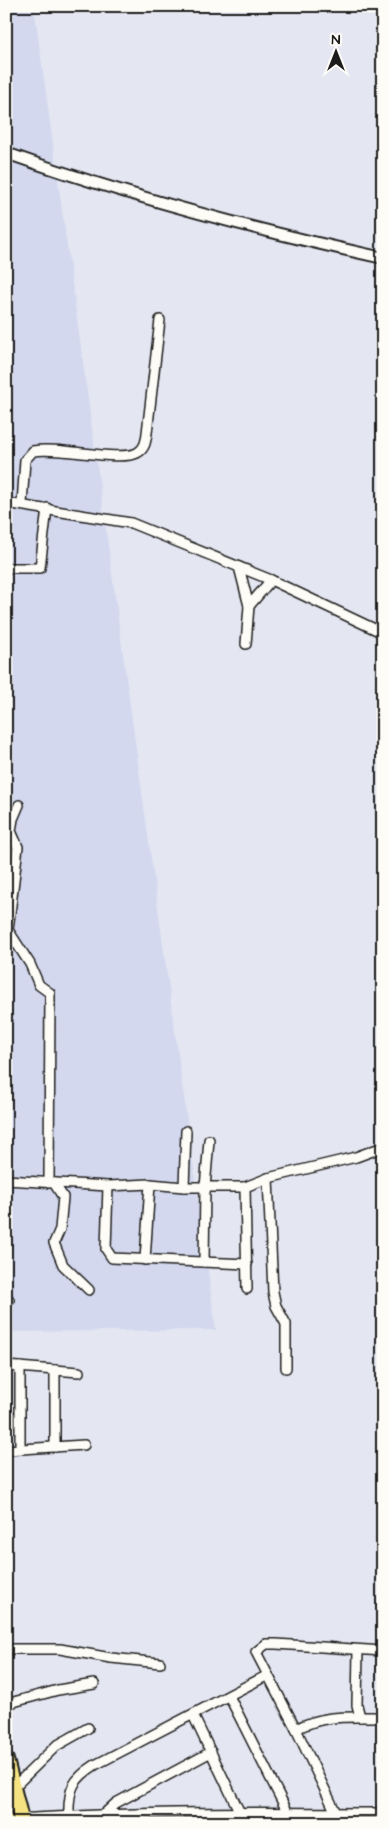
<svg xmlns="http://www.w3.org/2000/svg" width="389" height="1829" font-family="'Architects Daughter',sans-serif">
<rect width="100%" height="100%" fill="#e4e7f2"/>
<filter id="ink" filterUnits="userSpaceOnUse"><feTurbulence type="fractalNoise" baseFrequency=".02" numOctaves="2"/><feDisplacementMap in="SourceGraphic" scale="10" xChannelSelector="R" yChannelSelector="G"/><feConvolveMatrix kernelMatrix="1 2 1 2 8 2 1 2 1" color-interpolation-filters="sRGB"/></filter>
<g filter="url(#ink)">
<path fill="#d3d8ee" d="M6 6H34L216 1330 6 1332Z"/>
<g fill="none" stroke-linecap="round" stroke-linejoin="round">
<g stroke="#1c1c1c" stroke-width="12">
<g id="minor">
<path d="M6 503 131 523 271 580 383 633"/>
<path d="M22 504 25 460 33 451C59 446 118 462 137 453 145 449 146 441 147 433L160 320"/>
<path d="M239 567 249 606 246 644"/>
<path d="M6 568H40L47 508"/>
<path d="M249 606 271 580"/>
<path d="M19 805 13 819 11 831 18 847 8 930 30 964 39 985 50 993 49 1183"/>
<path d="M268 1178 273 1292 276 1306 286 1324V1368"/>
<path d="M6 1180 108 1186 150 1184 184 1187H245L268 1178 356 1157 383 1147"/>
<path d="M54 1183 63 1197 60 1229 54 1243 63 1265 89 1290"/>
<path d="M108 1186 106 1249 112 1258 247 1264"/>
<path d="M184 1187 186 1131"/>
<path d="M245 1187 247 1289"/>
<path d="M145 1260 150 1184"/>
<path d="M204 1262 205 1188 209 1140"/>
<path d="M6 1295 9 1300"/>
<path d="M6 1366 79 1372"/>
<path d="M20 1367V1449"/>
<path d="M55 1370V1447"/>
<path d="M6 1450 84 1445"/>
<path d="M6 1649H60L111 1658 160 1663"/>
<path d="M358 1650 357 1705 360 1717"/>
<path d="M229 1696 288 1813 290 1823"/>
<path d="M6 1704 58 1690 94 1684"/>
<path d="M193 1715 240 1813"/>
<path d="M296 1729C323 1715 345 1717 374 1717"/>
<path d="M13 1788 56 1746 88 1728"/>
<path d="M336 1813 296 1729 256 1652 266 1644H276L383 1651"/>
<path d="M103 1815 116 1803 211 1752"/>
<path d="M69 1816C68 1789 73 1779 95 1765L268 1675"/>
<path d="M18 1819C139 1811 261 1812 383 1813"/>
</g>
</g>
<g stroke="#1c1c1c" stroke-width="14">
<path id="tertiary" d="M6 153C130 197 255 230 383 258"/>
</g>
<g stroke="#1c1c1c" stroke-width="18">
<g id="trunk">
<path d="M6 1760 22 1823"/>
<path d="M6 1821 7 1823"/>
</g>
</g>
<use href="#minor" stroke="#fdfcf7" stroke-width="9"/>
<use href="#tertiary" stroke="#fdfcf7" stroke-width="10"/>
<use href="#trunk" stroke="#f5e382" stroke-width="14"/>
</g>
</g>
<rect width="389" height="1829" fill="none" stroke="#fdfcf7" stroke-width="25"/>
<rect x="12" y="12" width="364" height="1804" fill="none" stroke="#1c1c1c" stroke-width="2" filter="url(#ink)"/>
<g transform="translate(336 52)" stroke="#fdfcf7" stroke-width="4" paint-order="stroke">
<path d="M0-4L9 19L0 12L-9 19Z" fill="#1c1c1c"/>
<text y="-8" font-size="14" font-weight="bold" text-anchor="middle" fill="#1c1c1c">N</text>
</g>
</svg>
